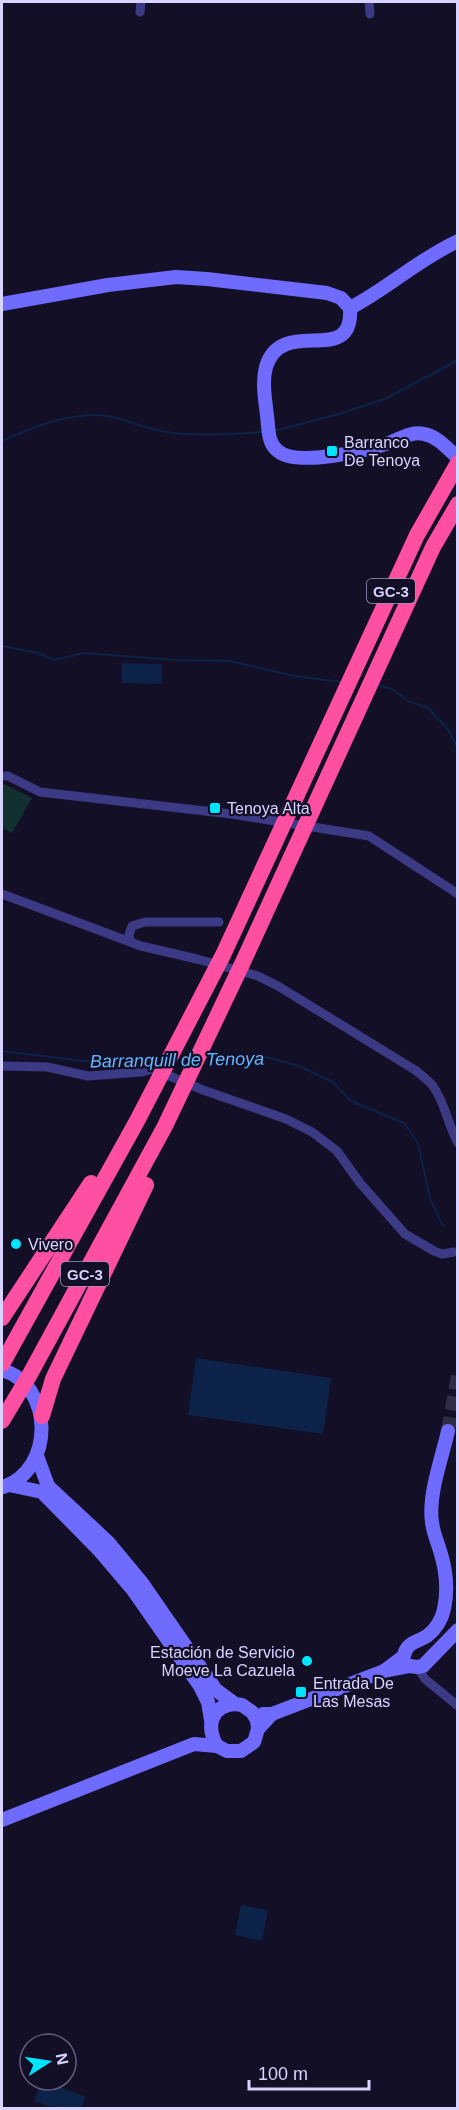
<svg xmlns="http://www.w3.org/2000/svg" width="459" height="2110" font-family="Arial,sans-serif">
<rect width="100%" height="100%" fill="#130f26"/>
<path fill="#12302f" d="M2 783 32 798 12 833 2 828Z"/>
<g fill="#0c2248">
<path d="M122 663 162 664V684L122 683Z"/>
<path d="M196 1358 331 1378 323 1434 188 1415Z"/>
<path d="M241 1905 268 1910 262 1941 235 1935Z"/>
<path d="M42 2080 86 2097 81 2108H54L34 2101Z"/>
</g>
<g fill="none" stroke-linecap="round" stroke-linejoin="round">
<g stroke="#0c2248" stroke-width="2">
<path d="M274 431 335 415 385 399 458 360"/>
<path d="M2 441C32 427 79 409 112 417 129 421 145 428 161 431 189 437 233 434 262 432"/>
<path d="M2 646 38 653 54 660 84 653 176 660 230 661 294 676 341 682"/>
<path d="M377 685 392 689 410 702 427 707 447 728 458 748"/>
<path d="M2 1051 83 1061 163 1059"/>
<path d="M205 1057 259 1055 299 1066 333 1082 351 1101 404 1123 418 1143 430 1199 443 1226"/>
<path d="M178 1058H190"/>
</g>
<path stroke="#312d47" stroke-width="14" stroke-dasharray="14 7" stroke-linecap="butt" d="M448 1431 458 1376"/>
<g stroke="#3d3a85" stroke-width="9">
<path d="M369 2 370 14"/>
<path d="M140 12 141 2"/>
<path d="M2 776H8L40 792 231 814 369 836 458 894"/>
<path d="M2 894 141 946 197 959 258 976 278 986 415 1070C421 1075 428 1080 433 1086 445 1103 448 1125 458 1143"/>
<path d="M130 941 129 935 132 926 145 922H219"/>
<path d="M2 1066 47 1067 88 1076 142 1072 153 1069 203 1090 286 1119 312 1132 337 1151 360 1183 405 1234 434 1251 442 1254 454 1252"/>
<path d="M417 1667 425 1679 458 1706"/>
</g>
<g stroke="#6f6bff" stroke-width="14">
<path d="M2 304 108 285 176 277 207 279 327 293 341 298 350 308C354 369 282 314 266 367 261 385 267 408 268 426 269 436 270 445 278 451 296 467 366 451 389 443 400 439 411 431 424 434 437 436 448 449 458 458"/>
<path d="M350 308C388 288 419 259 458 241"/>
<path d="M2 1370C54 1385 55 1470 3 1487"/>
<path d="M37 1456 48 1486 108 1542 142 1583 216 1690 235 1704 242 1705 252 1712 257 1720 258 1729"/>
<path d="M9 1485 42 1492 99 1550 133 1590 200 1686 208 1702 211 1720"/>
<path d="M384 1671 404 1656C406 1642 418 1642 427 1636 436 1629 442 1619 444 1609 448 1591 446 1571 441 1554 438 1543 433 1533 432 1522 428 1495 442 1458 448 1431"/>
<path d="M263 1714H272L384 1671 410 1666 417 1667 423 1666 458 1630"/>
<path d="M217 1746C206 1727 210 1706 235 1704"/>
<path d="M2 1820 194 1744 217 1746 227 1751H241L254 1742 258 1729 272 1714"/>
</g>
<g stroke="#ff4fa3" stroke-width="16">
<path d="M2 1318 91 1183"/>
<path d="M2 1364 137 1121 223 955 417 535 458 463"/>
<path d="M42 1416 53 1379 146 1185"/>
<path d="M2 1421 29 1376 165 1126 243 962 433 547 458 504"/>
</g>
</g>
<g fill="#00e5ff" stroke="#130f26" stroke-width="2">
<rect x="326" y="445" width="12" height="12" rx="3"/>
<rect x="209" y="802" width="12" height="12" rx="3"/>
<circle cx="16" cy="1244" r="6"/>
<circle cx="307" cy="1661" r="6"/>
<rect x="295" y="1686" width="12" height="12" rx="3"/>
</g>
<g text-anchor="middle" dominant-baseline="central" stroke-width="4.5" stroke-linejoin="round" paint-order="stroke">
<g fill="#130f26" stroke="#9e99be" stroke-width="1.5">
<rect x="367" y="579" width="48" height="24" rx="4.5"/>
<rect x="61" y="1262" width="48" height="24" rx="4.5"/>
</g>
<g font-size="15" font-weight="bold" fill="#d9d4ff">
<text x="391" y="591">GC-3</text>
<text x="85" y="1274">GC-3</text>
</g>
<g font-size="16" fill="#d9d4ff" stroke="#130f26" text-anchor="start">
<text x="344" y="442">Barranco<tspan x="344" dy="18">De Tenoya</tspan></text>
<text x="227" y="808">Tenoya Alta</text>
<text x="28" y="1244">Vivero</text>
<text x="295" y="1652" text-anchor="end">Estación de Servicio<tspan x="295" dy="18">Moeve La Cazuela</tspan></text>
<text x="313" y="1683">Entrada De<tspan x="313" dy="18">Las Mesas</tspan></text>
</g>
<g font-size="18" font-style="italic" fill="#62b6ff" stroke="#130f26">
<text transform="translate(177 1060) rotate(-1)">Barranquill de Tenoya</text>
</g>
</g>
<rect width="459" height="2110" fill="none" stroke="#d9d4ff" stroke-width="6"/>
<g transform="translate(48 2062) rotate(78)"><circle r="28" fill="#130f26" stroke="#625e7d" stroke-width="1.5"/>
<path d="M0-4.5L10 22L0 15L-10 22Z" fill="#00e5ff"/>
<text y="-9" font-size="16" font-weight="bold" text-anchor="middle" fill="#d9d4ff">N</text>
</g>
<path d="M249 2080v9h120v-9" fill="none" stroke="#d9d4ff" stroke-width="3"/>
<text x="258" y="2080" font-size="18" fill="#d9d4ff" stroke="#130f26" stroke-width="4.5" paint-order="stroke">100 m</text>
</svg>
